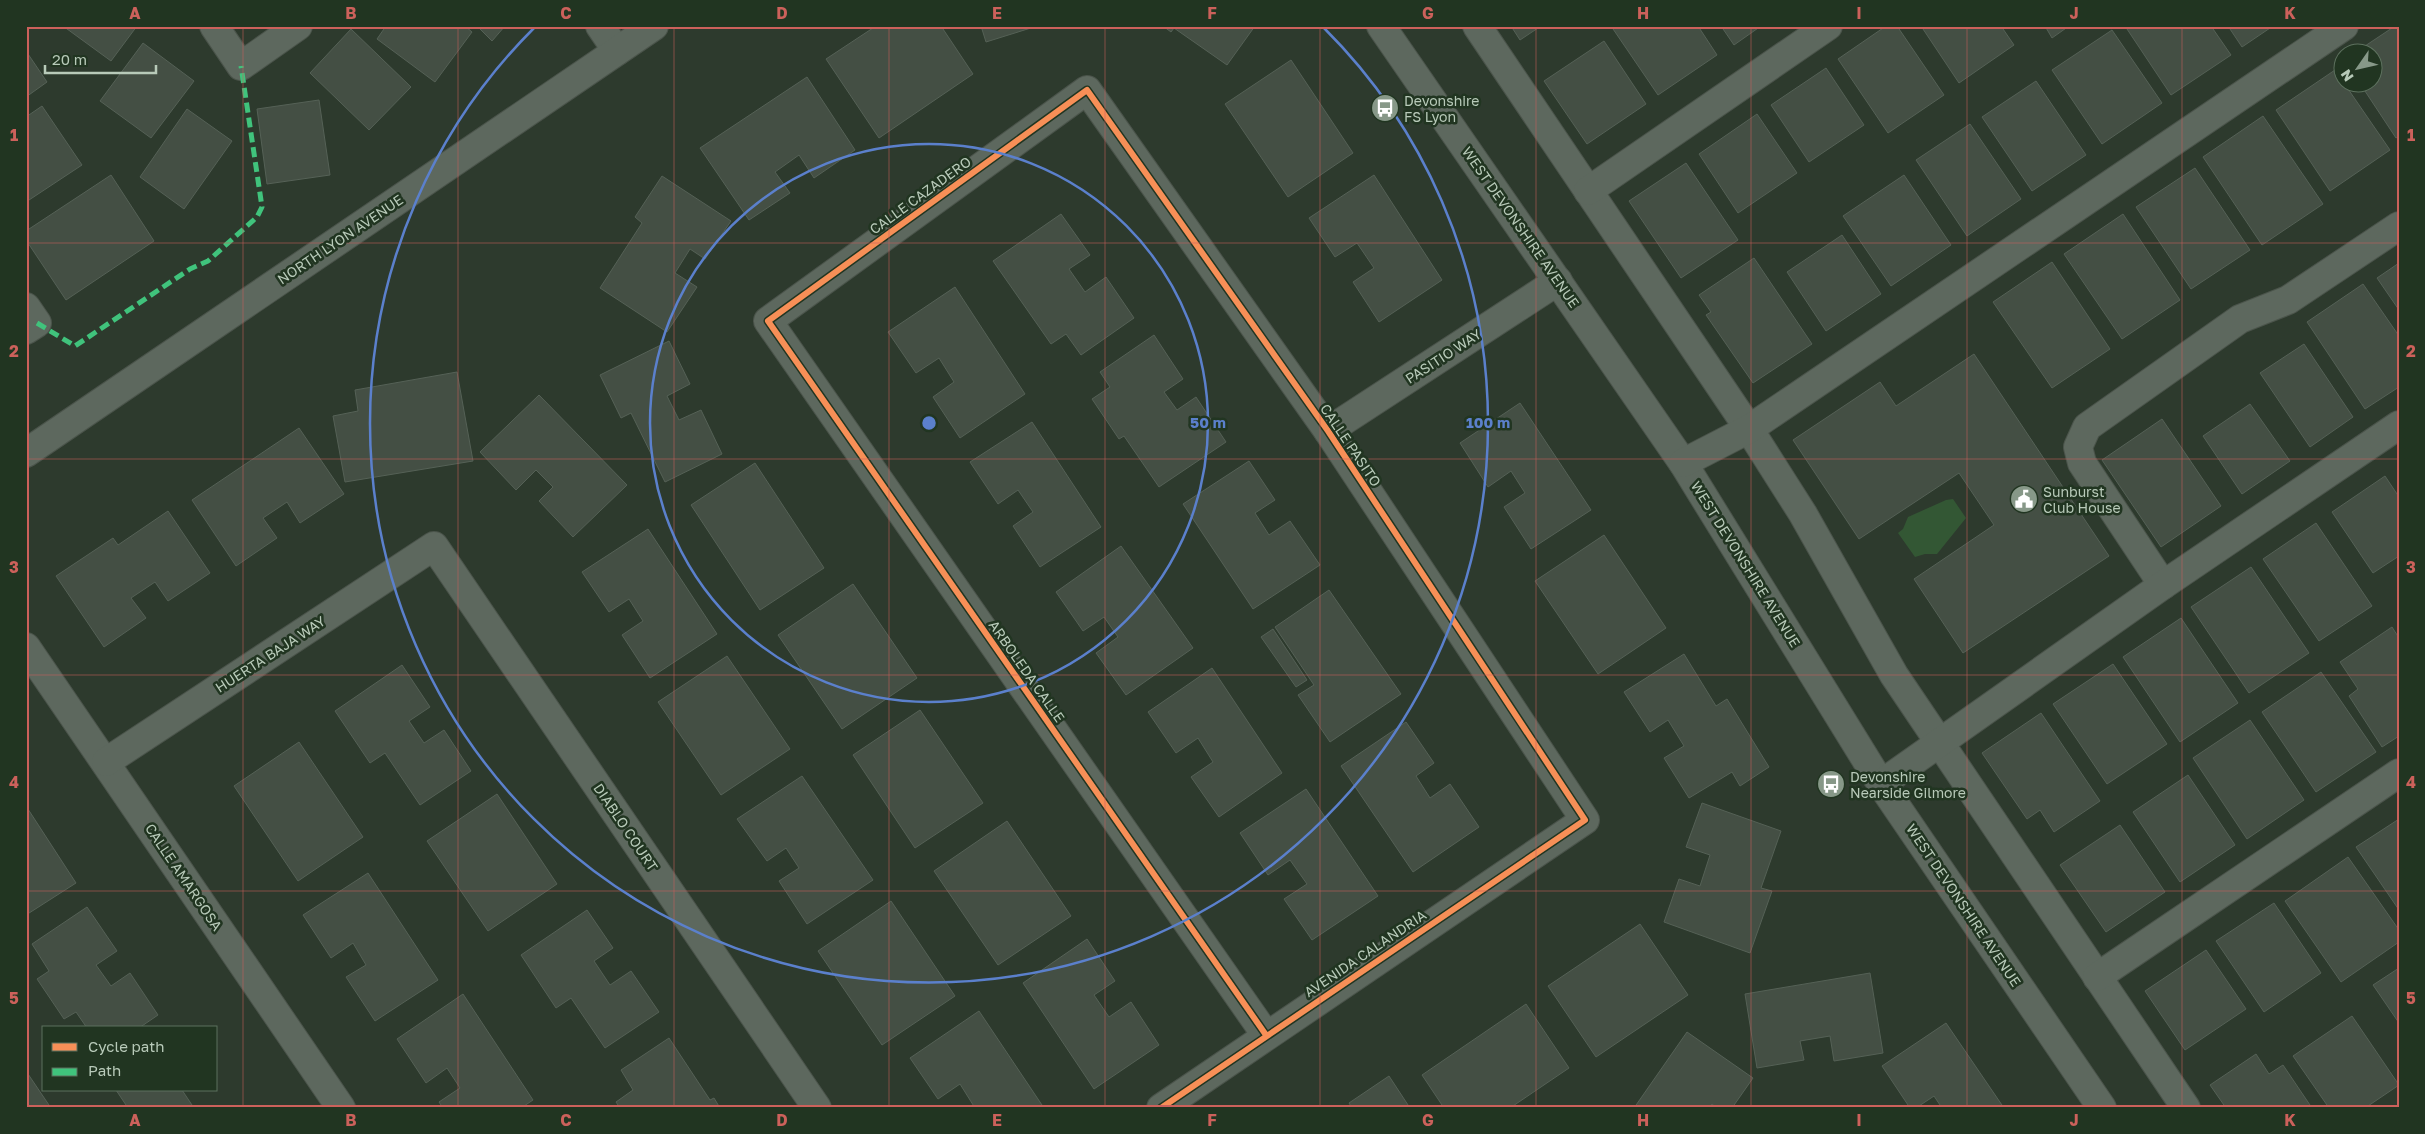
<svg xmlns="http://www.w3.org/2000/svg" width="2425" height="1134" font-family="'Golos Text',sans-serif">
<rect width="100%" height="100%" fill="#2d3a2d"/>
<path fill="#335734" d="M1953 499 1966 518 1937 554H1925L1915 557 1898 533 1903 529 1908 517 1946 500Z"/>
<g fill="#444f44" stroke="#556156">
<path d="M63 26H137L111 61Z"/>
<path d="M386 26H465L472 32 435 82 377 39Z"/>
<path d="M477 26H505L492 41Z"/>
<path d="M876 26H941L973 74 879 138 826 59Z"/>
<path d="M981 26H1034V27L986 42Z"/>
<path d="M1163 26H1255L1227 65 1174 28 1171 32Z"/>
<path d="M1511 26H1541L1520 40Z"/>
<path d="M1611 26H1698L1717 55 1658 95Z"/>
<path d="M1721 26H1761L1734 45Z"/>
<path d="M1886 26H1897L1944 95 1888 133 1838 59Z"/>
<path d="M1921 26H2001L2014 45 1959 83Z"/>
<path d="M2045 26H2069L2052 38Z"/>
<path d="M2125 26H2211L2231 55 2171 95Z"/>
<path d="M2228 26H2273L2242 47Z"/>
<path d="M2395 26H2399V136L2396 138 2359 82H2372V52H2356Z"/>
<path d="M351 29 411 87 369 130 310 73Z"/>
<path d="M2112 30 2162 103 2102 144 2052 70Z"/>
<path d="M1604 41 1646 104 1587 144 1544 81Z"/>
<path d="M143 43 194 81 151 138 100 101Z"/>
<path d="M26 51 47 82 26 97Z"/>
<path d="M1291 60 1353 153 1288 197 1225 104Z"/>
<path d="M1826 68 1864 125 1809 162 1771 105Z"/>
<path d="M2335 70 2390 150 2330 191 2276 110Z"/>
<path d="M807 77 855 150 814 178 799 155 775 172 790 193 749 220 700 148Z"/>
<path d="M2036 81 2086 155 2032 191 1982 117Z"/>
<path d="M319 100 330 175 267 184 257 109Z"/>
<path d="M42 106 82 165 26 202V117Z"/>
<path d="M187 109 232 141 184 209 140 177Z"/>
<path d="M1757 114 1797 173 1738 213 1699 154Z"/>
<path d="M2263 116 2323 204 2262 245 2203 157Z"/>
<path d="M1970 124 2021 199 1967 236 1916 160Z"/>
<path d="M1686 163 1738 240 1681 278 1629 201Z"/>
<path d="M2195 168 2250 250 2191 289 2136 207Z"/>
<path d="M111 175 154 241 66 300 26 240V231Z"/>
<path d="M1374 175 1442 280 1379 322 1353 282 1374 268 1357 243 1335 257 1309 218Z"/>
<path d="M1904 175 1951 245 1891 286 1843 216Z"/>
<path d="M662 176 731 221 705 259 690 249 675 273 697 287 667 332 600 288 642 223 635 217Z"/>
<path d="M1061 214 1090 255 1069 269 1085 292 1106 277 1134 318 1081 355 1066 334 1051 344 993 261Z"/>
<path d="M2123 214 2180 300 2122 339 2064 254Z"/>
<path d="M1842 235 1881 294 1826 331 1787 272Z"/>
<path d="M1754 258 1812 344 1753 383 1706 315 1711 312 1699 295Z"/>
<path d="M2052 262 2110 349 2052 388 1993 302Z"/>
<path d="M2399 263V310L2377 278Z"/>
<path d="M2363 284 2399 336V387L2365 409 2307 322Z"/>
<path d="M955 287 1025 394 960 438 933 397 954 382 939 358 916 373 888 332Z"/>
<path d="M1154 335 1183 379 1164 392 1177 410 1196 397 1226 442 1159 487 1124 436 1119 439 1092 399 1110 387 1100 372Z"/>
<path d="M669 341 690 384 667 396 679 420 701 410 722 454 665 482 631 413 621 418 600 375Z"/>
<path d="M2304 344 2353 417 2310 447 2260 373Z"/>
<path d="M1974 354 2109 556 1963 653 1914 579 1994 525 1959 473 1859 539 1793 440 1880 382 1896 406Z"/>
<path d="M457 372 473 461 345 482 333 416 358 411 355 390Z"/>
<path d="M539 395 627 485 573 537 539 501 553 487 536 470 516 490 480 452Z"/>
<path d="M1520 403 1591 510 1531 549 1504 507 1525 493 1511 471 1488 487 1460 443Z"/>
<path d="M2250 404 2290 461 2242 494 2203 436Z"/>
<path d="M2162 419 2221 506 2161 547 2102 460Z"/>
<path d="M1032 422 1101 527 1040 567 1013 526 1033 512 1018 490 998 504 970 462Z"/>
<path d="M299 428 344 494 300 523 287 502 263 518 277 538 236 566 192 500Z"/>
<path d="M1249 461 1275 500 1255 513 1269 535 1290 521 1320 565 1253 609 1183 504Z"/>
<path d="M755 463 824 568 760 610 691 505Z"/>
<path d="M2385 476 2399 497V556L2373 573 2332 512Z"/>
<path d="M168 511 210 573 168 601 155 582 131 598 146 618 104 647 56 576 113 538 118 545Z"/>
<path d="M2316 523 2372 606 2319 641 2263 559Z"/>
<path d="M648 529 717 634 650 678 622 635 643 621 629 599 609 612 582 572Z"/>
<path d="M1604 535 1666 628 1598 674 1535 581Z"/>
<path d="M1121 546 1193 648 1126 695 1096 653 1118 637 1104 617 1083 631 1056 592Z"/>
<path d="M2251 567 2309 653 2249 693 2191 607Z"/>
<path d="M853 584 917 678 842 729 778 635Z"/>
<path d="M1329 590 1401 694 1330 742 1298 695 1314 685 1275 627Z"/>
<path d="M2181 618 2238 703 2180 742 2123 657Z"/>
<path d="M2392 627 2399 638V736L2382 747 2349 696 2358 689 2340 662Z"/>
<path d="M1273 629 1307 680 1296 687 1261 637Z"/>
<path d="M1684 654 1716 706 1727 699 1769 767 1740 786 1732 772 1689 798 1664 758 1684 746 1668 720 1650 732 1624 692Z"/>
<path d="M727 656 790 749 721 795 658 702Z"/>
<path d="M2113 664 2167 744 2107 784 2053 704Z"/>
<path d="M402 665 430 707 409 721 424 743 444 730 471 771 420 805 385 753 370 763 335 711Z"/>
<path d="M1212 668 1282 773 1219 817 1191 777 1213 762 1198 738 1176 753 1148 712Z"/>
<path d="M2321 672 2376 752 2316 792 2262 712Z"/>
<path d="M920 710 983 803 915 848 853 755Z"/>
<path d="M2041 713 2100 801 2054 832 2040 810 2027 819 1982 753Z"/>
<path d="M2250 720 2304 800 2247 839 2193 758Z"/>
<path d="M1406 722 1434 763 1416 776 1430 798 1450 784 1479 827 1413 872 1341 766Z"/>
<path d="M299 742 363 837 298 881 234 786Z"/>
<path d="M2188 775 2235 845 2180 882 2133 812Z"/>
<path d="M802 776 873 880 807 924 779 881 799 868 786 848 767 861 737 819Z"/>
<path d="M1306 789 1378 896 1312 940 1284 899 1307 884 1290 860 1268 875 1240 833Z"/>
<path d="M497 794 557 884 488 931 427 841Z"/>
<path d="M1702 803 1781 831 1761 888 1772 891 1750 953 1664 922 1679 879 1700 886 1710 855 1686 847Z"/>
<path d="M26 806 76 883 26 915Z"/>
<path d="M2399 819V910L2356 847Z"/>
<path d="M1007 821 1071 916 998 965 934 871Z"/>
<path d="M2120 825 2165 892 2106 932 2060 865Z"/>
<path d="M2348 857 2399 930V942L2341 982 2285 901Z"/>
<path d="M368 873 438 980 375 1021 346 977 366 965 353 943 331 958 303 915Z"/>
<path d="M891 901 955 996 882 1045 818 951Z"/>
<path d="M2274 903 2321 973 2264 1012 2216 941Z"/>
<path d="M87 907 117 951 96 965 111 986 130 973 158 1015 139 1028H87L76 1012 64 1019 37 979 49 971 32 944Z"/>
<path d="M587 910 613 948 594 961 610 985 631 971 659 1012 605 1048 571 998 556 1008 521 955Z"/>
<path d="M1640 924 1688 995 1596 1057 1548 986Z"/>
<path d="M1087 939 1115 981 1094 995 1109 1017 1131 1002 1159 1045 1094 1089 1023 983Z"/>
<path d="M2206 950 2246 1009 2185 1050 2145 991Z"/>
<path d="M2399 968V1023L2373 985Z"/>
<path d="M1870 973 1883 1053 1834 1061 1830 1036 1800 1041 1804 1060 1757 1068 1745 994Z"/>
<path d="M463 994 533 1100 521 1108H443L439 1102 460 1088 447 1068 426 1083 397 1039Z"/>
<path d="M1526 1004 1569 1068 1510 1108H1444L1422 1075Z"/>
<path d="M979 1011 1044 1108H975L960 1084 938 1099 910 1058Z"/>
<path d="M2352 1016 2399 1085 2365 1108H2329L2293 1056Z"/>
<path d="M1946 1023 2004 1108H1942L1934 1096 1916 1108H1910L1882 1066Z"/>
<path d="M1687 1032 1753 1078 1732 1108H1717L1712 1104 1709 1108H1634Z"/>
<path d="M669 1038 710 1100 714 1098 720 1108H620L616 1102 633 1090 621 1070Z"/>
<path d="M2256 1054 2269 1074 2283 1065 2312 1108H2226L2210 1085Z"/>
<path d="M26 1071 51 1108H26Z"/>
<path d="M1389 1076 1410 1108H1352L1349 1103Z"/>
<path d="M116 1090H182L194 1108H128Z"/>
</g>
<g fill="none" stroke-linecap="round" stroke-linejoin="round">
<g stroke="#4b544b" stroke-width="30">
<g id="minor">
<path d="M214 26 241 66 298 26"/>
<path d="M600 26 617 51"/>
<path d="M1381 26 1683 463 1881 784 2102 1108"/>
<path d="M1477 26 1749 429 1803 514 1894 675 2186 1108"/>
<path d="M1588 191 1828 26"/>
<path d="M26 307 37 323 26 330"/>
<path d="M1328 431 1558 281"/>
<path d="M26 453 654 26"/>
<path d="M1683 463 1749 429 2344 26"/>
<path d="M2163 585 2082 463 2078 447 2087 427 2240 319 2288 300 2399 226"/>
<path d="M26 647 341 1108"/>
<path d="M106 762 434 546 817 1108"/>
<path d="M1881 784 2163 585 2399 425"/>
<path d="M2097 977 2399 773"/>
<path d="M1161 1108 1585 820 1328 431 1087 90 768 321 1266 1035"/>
</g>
</g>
<use href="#minor" stroke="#5d685e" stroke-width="28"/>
<path stroke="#40c37c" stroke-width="5" stroke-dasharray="10 5" stroke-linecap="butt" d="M37 323 75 346 190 269 208 261 257 217 262 207 241 66"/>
<g stroke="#213521" stroke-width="9">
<path id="cycleway" d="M1161 1108 1585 820 1328 431 1087 90 768 321 1266 1035"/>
</g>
<use href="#cycleway" stroke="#f78f57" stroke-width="6"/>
</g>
<path fill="none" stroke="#cc615b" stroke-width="1" stroke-opacity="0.55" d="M243 26V1108M458 26V1108M674 26V1108M889 26V1108M1105 26V1108M1320 26V1108M1536 26V1108M1751 26V1108M1967 26V1108M2182 26V1108M26 243H2399M26 459H2399M26 675H2399M26 891H2399"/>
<g fill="none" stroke="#5b80cc" stroke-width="2.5">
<circle cx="929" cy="423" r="279"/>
<path d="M1324 28A559 559 0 1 1 534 28"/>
</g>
<defs>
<g id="bus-disc" transform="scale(1.4375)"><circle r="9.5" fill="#879888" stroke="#213521"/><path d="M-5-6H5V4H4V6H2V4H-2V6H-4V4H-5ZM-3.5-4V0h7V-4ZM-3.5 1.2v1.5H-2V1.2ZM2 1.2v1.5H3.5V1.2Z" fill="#fff"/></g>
<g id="civic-disc" transform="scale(1.4375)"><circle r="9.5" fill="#879888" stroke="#213521"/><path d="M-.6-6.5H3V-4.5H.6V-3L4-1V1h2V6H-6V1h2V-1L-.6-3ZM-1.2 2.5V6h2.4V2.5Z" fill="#fff"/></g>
</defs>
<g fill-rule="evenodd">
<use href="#bus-disc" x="1385" y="108"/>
<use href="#civic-disc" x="2024" y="499"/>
<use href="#bus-disc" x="1831" y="784"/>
</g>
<g text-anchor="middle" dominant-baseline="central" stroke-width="5" stroke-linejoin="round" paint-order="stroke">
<g font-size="14" fill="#b8cab9" stroke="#213521" text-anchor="start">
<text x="1404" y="100">Devonshire<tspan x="1404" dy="16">FS Lyon</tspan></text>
<text x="2043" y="491">Sunburst<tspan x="2043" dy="16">Club House</tspan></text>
<text x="1850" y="776">Devonshire<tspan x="1850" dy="16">Nearside Gilmore</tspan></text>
</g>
<g font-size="14" fill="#b8cab9" stroke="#213521">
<text transform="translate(920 195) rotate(-36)">CALLE CAZADERO</text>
<text transform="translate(1521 227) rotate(55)">WEST DEVONSHIRE AVENUE</text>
<text transform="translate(340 239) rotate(-34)">NORTH LYON AVENUE</text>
<text transform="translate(1443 356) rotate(-33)">PASITIO WAY</text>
<text transform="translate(1351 445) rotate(56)">CALLE PASITO</text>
<text transform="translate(1746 564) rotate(58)">WEST DEVONSHIRE AVENUE</text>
<text transform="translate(270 654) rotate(-33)">HUERTA BAJA WAY</text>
<text transform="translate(1027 671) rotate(55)">ARBOLEDA CALLE</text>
<text transform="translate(626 827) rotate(56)">DIABLO COURT</text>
<text transform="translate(184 877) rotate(56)">CALLE AMARGOSA</text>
<text transform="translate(1964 905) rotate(56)">WEST DEVONSHIRE AVENUE</text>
<text transform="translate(1365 953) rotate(-34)">AVENIDA CALANDRIA</text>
</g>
</g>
<circle cx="929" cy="423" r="8" fill="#5b80cc" stroke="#213521" stroke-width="2.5"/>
<g font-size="15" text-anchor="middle" font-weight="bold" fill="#5b80cc" stroke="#213521" stroke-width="5" stroke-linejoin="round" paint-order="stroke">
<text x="1208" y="428">50 m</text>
<text x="1488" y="428">100 m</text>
</g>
<rect width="2425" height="1134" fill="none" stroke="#213521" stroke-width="55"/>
<rect x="42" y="1026" width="175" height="65" fill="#213521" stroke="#5d715e"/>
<rect x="52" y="1043" width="25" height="8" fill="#f78f57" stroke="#5d715e"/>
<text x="88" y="1052" font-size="15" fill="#b8cab9">Cycle path</text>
<rect x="52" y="1068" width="25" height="8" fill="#40c37c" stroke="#5d715e"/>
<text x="88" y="1076" font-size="15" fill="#b8cab9">Path</text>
<g transform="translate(2358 68) rotate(236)"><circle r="24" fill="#213521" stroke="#5d715e"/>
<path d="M0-4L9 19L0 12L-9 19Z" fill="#879888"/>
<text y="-8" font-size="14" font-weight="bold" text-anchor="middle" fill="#b8cab9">N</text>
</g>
<path d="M45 65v8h111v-8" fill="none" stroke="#b8cab9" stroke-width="2.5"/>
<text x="52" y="65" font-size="15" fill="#b8cab9" stroke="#213521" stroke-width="4" paint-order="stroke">20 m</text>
<rect x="28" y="28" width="2370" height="1078" fill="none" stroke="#cc615b" stroke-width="2"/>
<g font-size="16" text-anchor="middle" font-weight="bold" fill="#cc615b">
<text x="135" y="19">A</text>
<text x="351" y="19">B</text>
<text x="566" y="19">C</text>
<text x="782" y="19">D</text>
<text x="997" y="19">E</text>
<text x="1212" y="19">F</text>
<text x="1428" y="19">G</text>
<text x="1643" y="19">H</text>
<text x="1859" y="19">I</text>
<text x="2074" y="19">J</text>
<text x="2290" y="19">K</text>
<text x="14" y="141">1</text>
<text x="2411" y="141">1</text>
<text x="14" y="357">2</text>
<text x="2411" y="357">2</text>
<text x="14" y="573">3</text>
<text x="2411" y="573">3</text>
<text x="14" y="788">4</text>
<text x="2411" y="788">4</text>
<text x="14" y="1004">5</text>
<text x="2411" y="1004">5</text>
<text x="135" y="1126">A</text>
<text x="351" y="1126">B</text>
<text x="566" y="1126">C</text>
<text x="782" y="1126">D</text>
<text x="997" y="1126">E</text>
<text x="1212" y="1126">F</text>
<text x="1428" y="1126">G</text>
<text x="1643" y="1126">H</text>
<text x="1859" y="1126">I</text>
<text x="2074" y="1126">J</text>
<text x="2290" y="1126">K</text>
</g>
</svg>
